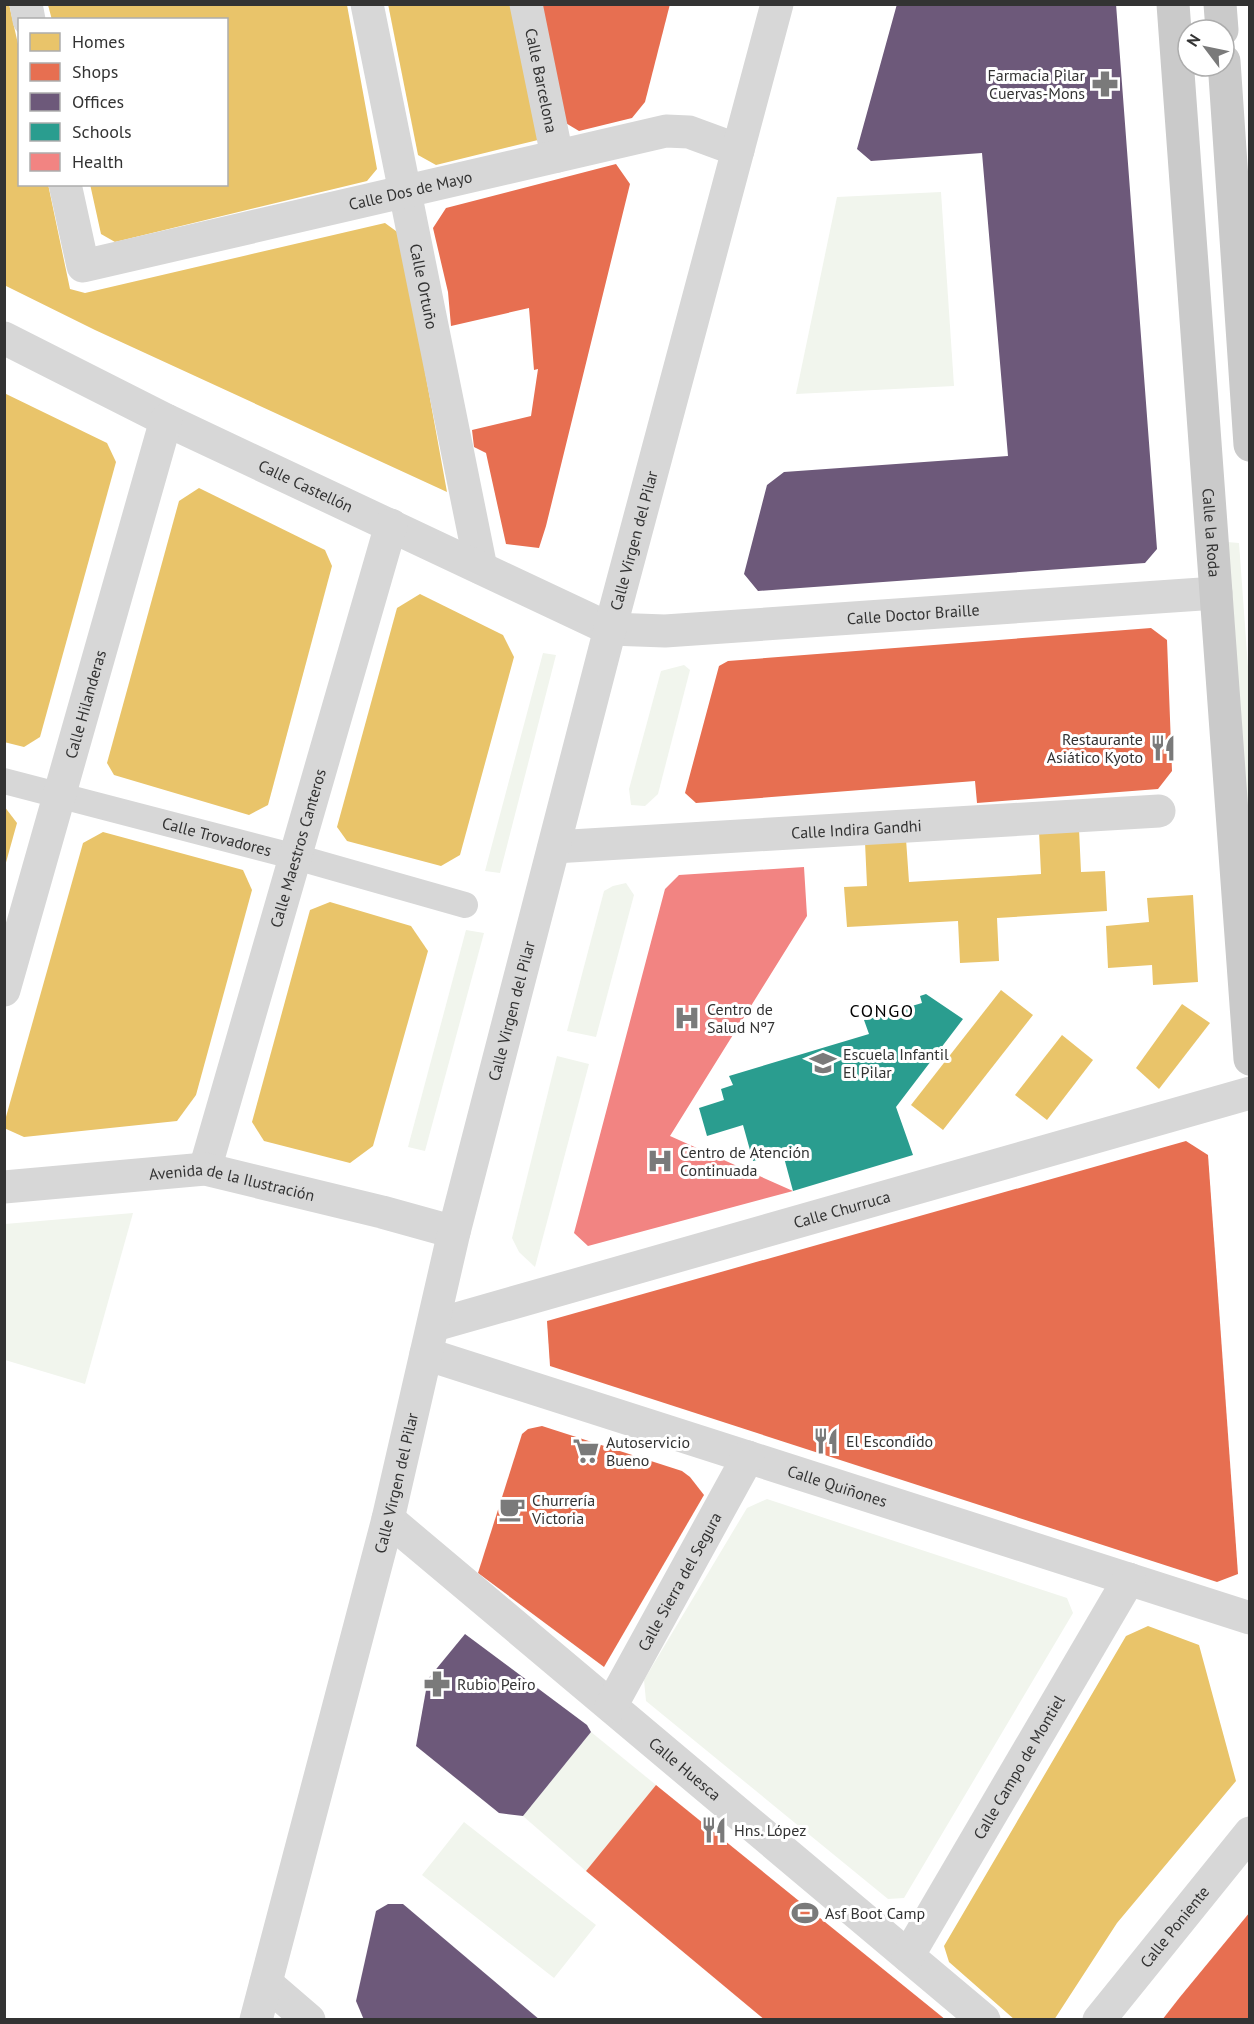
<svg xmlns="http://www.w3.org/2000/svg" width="1254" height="2024" font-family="'PT Sans',sans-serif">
<rect width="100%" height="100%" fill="#fff"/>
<g fill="#f1f5ed">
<path d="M941 192 954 386 796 394 837 197Z"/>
<path d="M1227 542 1239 543 1249 681V841Z"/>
<path d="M543 653 556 655 500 873 485 871Z"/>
<path d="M684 665 690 670 658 794 645 806 631 805 629 789 661 671Z"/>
<path d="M626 883 634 895 596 1037 567 1031 604 891 613 886Z"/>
<path d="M466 930 484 933 425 1151 408 1147Z"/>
<path d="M557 1056 589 1064 535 1267 519 1252 512 1238Z"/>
<path d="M133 1213 85 1384 5 1360V1224Z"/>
<path d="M767 1499 1067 1598 1073 1613 904 1898 888 1899 646 1701 644 1680 747 1508Z"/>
<path d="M591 1732 656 1785 586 1871 523 1816Z"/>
<path d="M464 1822 596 1925 554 1978 422 1875Z"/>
</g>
<g fill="#e9c46a">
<path d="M4 4H9L20 53V184H48L70 289 85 293 385 223 400 234 447 492 95 330 4 285Z"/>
<path d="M388 4H513L538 140 436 165 418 155Z"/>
<path d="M48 5H347L377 169 367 181 115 242 101 234 90 184H226V20H52Z"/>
<path d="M4 393 107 443 116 462 40 737 24 747 4 742Z"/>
<path d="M199 488 325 550 332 566 268 805 249 815 114 775 107 763 179 501Z"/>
<path d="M420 594 503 635 514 657 460 855 441 866 347 841 337 827 397 608Z"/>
<path d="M4 806 17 823 5 866 4 865Z"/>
<path d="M1079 829 1081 872 1105 871 1107 911 997 918 999 961 960 963 958 921 847 927 844 887 867 886 865 842 906 839 909 882 1041 874 1039 831Z"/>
<path d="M103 832 243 870 252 890 196 1095 177 1121 24 1137 4 1128V1124L83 843Z"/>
<path d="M1193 895 1198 982 1153 985 1152 965 1108 968 1106 926 1149 922 1147 898Z"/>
<path d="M330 902 411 926 428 951 373 1146 350 1163 264 1141 252 1122 310 910Z"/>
<path d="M1001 990 1033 1015 943 1130 911 1105Z"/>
<path d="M1182 1004 1210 1023 1159 1089 1136 1068Z"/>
<path d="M1062 1035 1093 1060 1047 1120 1015 1095Z"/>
<path d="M1148 1626 1199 1645 1236 1781 1117 1923 1054 2020H1015L949 1962 944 1946 1126 1636Z"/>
</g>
<g fill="#e76f51">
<path d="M542 4H670L645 102 632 118 579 131 564 122Z"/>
<path d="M616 164 630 184 546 526 539 548 506 544 486 453 474 447 472 430 531 416 538 369 534 370 529 308 451 326 448 292 433 228 446 208Z"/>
<path d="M1151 628 1167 640 1172 771 1158 789 977 803 975 781 696 803 685 793 719 666 728 661Z"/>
<path d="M1186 1141 1208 1155 1238 1574 1217 1582 550 1366 547 1321Z"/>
<path d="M542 1426 682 1471 690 1477 704 1495 604 1667 478 1573 522 1434 528 1429Z"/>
<path d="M656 1785 946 2020H765L586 1871Z"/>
<path d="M1250 1912V2020H1162L1180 1997Z"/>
</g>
<g fill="#6d597a">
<path d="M897 4H1116L1157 549 1145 563 758 591 744 574 767 485 784 472 1008 456 982 153 871 161 857 149Z"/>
<path d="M465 1634 587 1725 591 1732 523 1816 499 1813 416 1746 428 1679Z"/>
<path d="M388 1904H403L540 2020H364L356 2001 376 1911Z"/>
</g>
<path fill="#2a9d8f" d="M926 994 963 1019 896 1107 913 1155 793 1191 783 1154 753 1161 743 1125 707 1136 699 1108 724 1100 721 1089 733 1085 729 1076 869 1034 864 1020 922 1003 920 996Z"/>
<path fill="#f28482" d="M804 867 807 916 670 1136 793 1191 588 1246 574 1233 665 889 679 875Z"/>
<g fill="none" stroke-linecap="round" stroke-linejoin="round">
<path stroke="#d7d7d7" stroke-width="26" id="s1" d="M4 781 296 857 465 905"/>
<g stroke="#d7d7d7" stroke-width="33">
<path d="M26 4 29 20"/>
<path id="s2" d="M367 4 481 568"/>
<path id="s3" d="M526 4 557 156"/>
<path id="s4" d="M65 184 83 266 666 131 689 132 738 150"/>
<path id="s5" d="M4 338 166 420 610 629 665 631 1216 593"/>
<path id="s6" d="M554 847 1159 811"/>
<path id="s7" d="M4 990 166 420"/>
<path id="s8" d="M205 1169 391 525"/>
<path id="s9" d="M4 1187 205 1169 382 1212 454 1232"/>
<path id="s10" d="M435 1325 1250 1093"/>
<path id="s11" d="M426 1354 1250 1618"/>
<path id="s12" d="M388 1519 984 2020"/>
<path id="s13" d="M611 1706 748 1457"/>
<path id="s14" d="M908 1956 1129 1579"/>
<path d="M266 1983 309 2020"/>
<path id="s15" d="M256 2020 388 1519 454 1232 610 629 777 4"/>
<path id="s16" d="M1099 2020 1250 1833"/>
</g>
<g stroke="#cacaca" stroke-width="33">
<path id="s17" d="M1173 4 1250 1059"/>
<path d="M1220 4 1222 30"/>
<path d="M1224 61 1250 445"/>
</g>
</g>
<defs>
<g id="pharmacy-bare" transform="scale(2.07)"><path d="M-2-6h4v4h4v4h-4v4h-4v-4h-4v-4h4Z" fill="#7a7a7a" stroke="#fff" stroke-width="2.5" paint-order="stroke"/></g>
<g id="restaurant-bare" transform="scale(2.07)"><path d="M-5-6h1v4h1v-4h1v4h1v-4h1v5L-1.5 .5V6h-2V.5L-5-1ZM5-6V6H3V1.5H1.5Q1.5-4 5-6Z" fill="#7a7a7a" stroke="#fff" stroke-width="2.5" paint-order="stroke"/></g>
<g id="hospital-bare" transform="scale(2.07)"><path d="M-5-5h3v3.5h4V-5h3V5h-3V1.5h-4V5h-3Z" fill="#7a7a7a" stroke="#fff" stroke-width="2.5" paint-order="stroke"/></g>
<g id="school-bare" transform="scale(2.07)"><path d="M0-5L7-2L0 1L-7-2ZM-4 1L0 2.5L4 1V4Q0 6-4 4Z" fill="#7a7a7a" stroke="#fff" stroke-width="2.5" paint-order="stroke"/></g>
<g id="supermarket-bare" transform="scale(2.07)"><path d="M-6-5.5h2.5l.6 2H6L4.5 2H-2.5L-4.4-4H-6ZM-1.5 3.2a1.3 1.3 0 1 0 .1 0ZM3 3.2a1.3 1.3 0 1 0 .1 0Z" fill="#7a7a7a" stroke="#fff" stroke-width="2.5" paint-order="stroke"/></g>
<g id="cafe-bare" transform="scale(2.07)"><path d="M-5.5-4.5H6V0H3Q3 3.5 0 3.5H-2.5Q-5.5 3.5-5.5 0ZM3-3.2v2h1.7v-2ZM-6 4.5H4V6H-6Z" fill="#7a7a7a" stroke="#fff" stroke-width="2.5" paint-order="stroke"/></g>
<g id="stadium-bare" transform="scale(2.07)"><path d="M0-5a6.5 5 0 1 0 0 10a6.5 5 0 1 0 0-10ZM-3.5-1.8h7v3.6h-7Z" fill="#7a7a7a" stroke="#fff" stroke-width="2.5" paint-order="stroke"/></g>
</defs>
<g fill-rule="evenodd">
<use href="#pharmacy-bare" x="1105" y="84"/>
<use href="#restaurant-bare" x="1163" y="748"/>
<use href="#hospital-bare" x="687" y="1018"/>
<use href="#school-bare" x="823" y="1063"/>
<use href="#hospital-bare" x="660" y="1161"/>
<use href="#restaurant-bare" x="826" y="1441"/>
<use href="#supermarket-bare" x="586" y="1451"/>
<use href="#cafe-bare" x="512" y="1509"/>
<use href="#pharmacy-bare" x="437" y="1684"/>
<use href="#restaurant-bare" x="714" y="1830"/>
<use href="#stadium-bare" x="805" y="1913"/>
</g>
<g text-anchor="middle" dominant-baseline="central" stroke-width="6" stroke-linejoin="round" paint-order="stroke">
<g font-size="16" fill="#333" stroke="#fff" text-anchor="start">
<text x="1085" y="75" text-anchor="end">Farmacia Pilar<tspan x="1085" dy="18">Cuervas-Mons</tspan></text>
<text x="1143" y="739" text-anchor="end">Restaurante<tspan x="1143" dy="18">Asiático Kyoto</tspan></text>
<text x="707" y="1009">Centro de<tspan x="707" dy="18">Salud Nº7</tspan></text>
<text x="843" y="1054">Escuela Infantil<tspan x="843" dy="18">El Pilar</tspan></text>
<text x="680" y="1152">Centro de Atención<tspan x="680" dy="18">Continuada</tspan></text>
<text x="846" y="1441">El Escondido</text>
<text x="606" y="1442">Autoservicio<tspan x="606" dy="18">Bueno</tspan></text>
<text x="532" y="1500">Churrería<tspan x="532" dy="18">Victoria</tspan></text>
<text x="457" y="1684">Rubio Peiro</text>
<text x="734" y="1830">Hns. López</text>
<text x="825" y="1913">Asf Boot Camp</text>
</g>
<g font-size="16" fill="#333" stroke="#fff">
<text stroke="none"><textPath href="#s3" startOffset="78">Calle Barcelona</textPath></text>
<text stroke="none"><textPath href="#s4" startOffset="420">Calle Dos de Mayo</textPath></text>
<text stroke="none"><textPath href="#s2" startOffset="288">Calle Ortuño</textPath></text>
<text stroke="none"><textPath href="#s5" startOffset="336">Calle Castellón</textPath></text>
<text stroke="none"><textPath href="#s17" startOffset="530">Calle la Roda</textPath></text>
<text stroke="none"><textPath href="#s15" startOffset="1527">Calle Virgen del Pilar</textPath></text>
<text stroke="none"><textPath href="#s5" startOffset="976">Calle Doctor Braille</textPath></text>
<text stroke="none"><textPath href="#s7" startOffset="297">Calle Hilanderas</textPath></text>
<text stroke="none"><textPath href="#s6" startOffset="303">Calle Indira Gandhi</textPath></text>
<text stroke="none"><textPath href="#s1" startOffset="220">Calle Trovadores</textPath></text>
<text stroke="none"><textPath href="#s8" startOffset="334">Calle Maestros Canteros</textPath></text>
<text stroke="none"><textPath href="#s15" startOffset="1041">Calle Virgen del Pilar</textPath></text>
<text stroke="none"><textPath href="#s9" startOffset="230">Avenida de la Ilustración</textPath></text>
<text stroke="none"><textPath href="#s10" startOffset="423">Calle Churruca</textPath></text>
<text stroke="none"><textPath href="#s15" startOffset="555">Calle Virgen del Pilar</textPath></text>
<text stroke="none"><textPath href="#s11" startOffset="432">Calle Quiñones</textPath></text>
<text stroke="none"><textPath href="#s13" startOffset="142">Calle Sierra del Segura</textPath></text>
<text stroke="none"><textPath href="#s14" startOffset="219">Calle Campo de Montiel</textPath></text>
<text stroke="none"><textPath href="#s12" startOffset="388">Calle Huesca</textPath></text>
<text stroke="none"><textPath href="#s16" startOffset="120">Calle Poniente</textPath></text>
</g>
<g font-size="18" letter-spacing="1.5" fill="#000" stroke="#fff">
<text x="882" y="1010">CONGO</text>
</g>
</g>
<rect width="1254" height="2024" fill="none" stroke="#333333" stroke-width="12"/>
<rect x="18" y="18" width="210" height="168" fill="#ffffff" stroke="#adadad" stroke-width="1.5"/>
<rect x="30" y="33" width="30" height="18" fill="#e9c46a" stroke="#adadad" stroke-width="1.5"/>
<text x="72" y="48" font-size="18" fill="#333333">Homes</text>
<rect x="30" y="63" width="30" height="18" fill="#e76f51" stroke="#adadad" stroke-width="1.5"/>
<text x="72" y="78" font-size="18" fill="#333333">Shops</text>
<rect x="30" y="93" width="30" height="18" fill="#6d597a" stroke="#adadad" stroke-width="1.5"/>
<text x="72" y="108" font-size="18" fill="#333333">Offices</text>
<rect x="30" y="123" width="30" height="18" fill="#2a9d8f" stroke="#adadad" stroke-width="1.5"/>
<text x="72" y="138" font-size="18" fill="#333333">Schools</text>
<rect x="30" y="153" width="30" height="18" fill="#f28482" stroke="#adadad" stroke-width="1.5"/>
<text x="72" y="168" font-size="18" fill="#333333">Health</text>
<g transform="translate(1206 48) rotate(302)"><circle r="28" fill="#ffffff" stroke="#adadad" stroke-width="1.5"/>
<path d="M0-4.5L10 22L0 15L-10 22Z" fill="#7a7a7a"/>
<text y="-9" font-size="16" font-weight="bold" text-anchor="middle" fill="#333333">N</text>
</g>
</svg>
